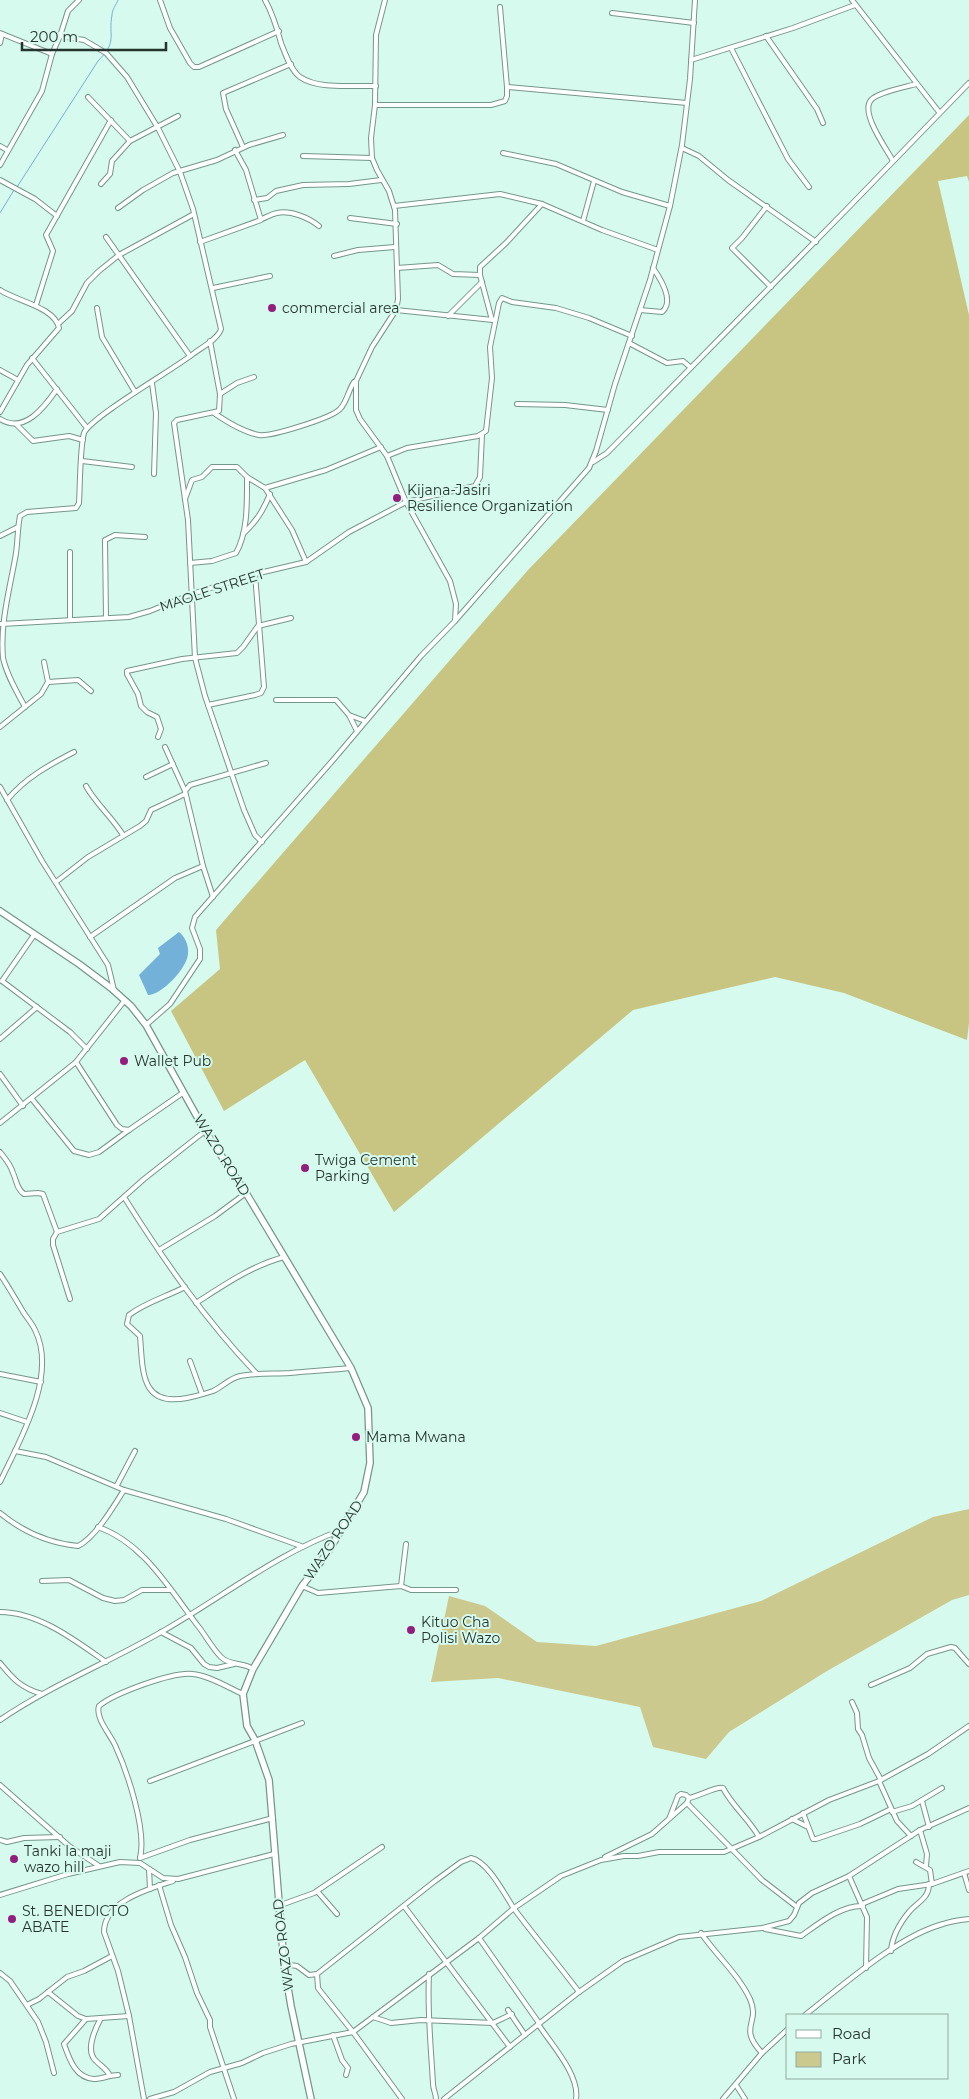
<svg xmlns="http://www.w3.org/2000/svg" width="969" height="2099" font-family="Montserrat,sans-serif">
<rect width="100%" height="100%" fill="#d6faed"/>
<path fill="#ccc98e" d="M969 1509V1595L952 1600 827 1671 729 1732 706 1759 653 1747 640 1707 498 1678 431 1682 449 1596 485 1606 537 1642 596 1646 761 1601 933 1517Z"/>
<path fill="#c8c583" d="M969 115V182L967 176 938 181 969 315V1023L967 1040 844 993 775 977 633 1010 394 1212 305 1060 224 1111 171 1011 220 969 216 930 528 570Z"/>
<path fill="#73b1d9" d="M179 932C185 937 189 945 188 954 187 968 162 995 148 995L139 975 160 954 158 948Z"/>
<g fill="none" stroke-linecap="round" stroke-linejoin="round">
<g stroke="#73b1d9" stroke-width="1">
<path d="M17 187 98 61C118 41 108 37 112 15 112 10 116 5 118 0"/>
<path d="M0 213 14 190"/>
</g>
<g stroke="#75968b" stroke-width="6">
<g id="street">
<path d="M160 0 170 28 190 63 194 67H199L279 31"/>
<path d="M265 0C273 14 277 28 281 43 285 53 291 71 300 77 319 90 353 85 376 86"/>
<path d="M385 0 376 35 375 105 371 138 372 158 377 170 389 191 395 210 398 299 396 310 372 347 356 381V410L360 419 387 456 406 502 450 581 456 604 455 621"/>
<path d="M852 0 939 112"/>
<path d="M500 7 507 87"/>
<path d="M612 13 694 23"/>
<path d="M0 33 52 54 60 36 84 40 106 53 127 77 158 128 180 172 193 209 221 329C218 339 202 347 193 354 174 369 91 417 84 433 80 446 80 487 79 503L76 508 27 512 20 516C17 530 18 545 15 559 9 592 0 624 3 658 7 676 17 692 25 707"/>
<path d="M60 36 68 11 79 0"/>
<path d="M766 36 817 109 823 123"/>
<path d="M0 43 2 34"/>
<path d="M731 48 788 159 809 187"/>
<path d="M691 60 793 28 855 5"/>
<path d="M88 97 130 141"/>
<path d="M375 105H491L505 101 507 96V87L687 103"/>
<path d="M0 146 7 150"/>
<path d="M243 147 226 109 223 93 291 64"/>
<path d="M682 148 699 156 728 180 816 242"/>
<path d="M503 153 556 164 622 192 670 206"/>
<path d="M303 156 372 158"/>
<path d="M893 161C886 148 860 113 871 100 878 92 906 87 916 84"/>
<path d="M0 165 42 91 52 54"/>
<path d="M0 180 35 199 57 216"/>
<path d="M101 184 110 174 112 161 130 141 178 116"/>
<path d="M254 200 267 198 276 191 303 185 349 184 381 180"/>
<path d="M394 206 500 194 542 204 602 230 658 250"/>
<path d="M767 206 742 238 732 248 771 287"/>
<path d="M118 208 143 190 173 173 217 160 249 145 283 135"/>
<path d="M350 218 397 224"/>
<path d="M262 219C267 217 271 214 277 213 291 210 309 218 319 226"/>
<path d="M583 221 594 181"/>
<path d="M106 237 190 356"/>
<path d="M200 242 261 220 246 170 235 150"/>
<path d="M334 256 358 250 395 247"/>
<path d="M397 268 438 265 453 274 480 275"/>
<path d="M213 288 270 276"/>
<path d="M0 290C16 301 55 307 59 328L27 365 0 412"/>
<path d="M36 305 53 251 46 235 111 120"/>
<path d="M97 308 102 337 135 392"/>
<path d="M396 310 493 320"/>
<path d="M640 310 662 312C675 301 660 278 653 268"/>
<path d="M448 316 482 282"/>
<path d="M492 320 480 275V267L506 243 542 204"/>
<path d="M58 324 72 311 87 283 99 271 119 255 194 214"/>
<path d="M210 341 220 394 219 411 177 420 174 423 188 520 195 658 205 696 244 810 255 835 262 842"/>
<path d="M629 343 667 363 683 361 690 367"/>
<path d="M32 358 87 428"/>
<path d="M0 370 18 380"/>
<path d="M152 383 156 413 154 474"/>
<path d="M220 394 237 383 254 377"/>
<path d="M517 404 565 405 608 410"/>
<path d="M214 413C227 422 243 432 259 435 270 437 332 418 340 409 347 402 348 391 354 382"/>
<path d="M0 419C24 434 44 408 57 389"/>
<path d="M16 424 33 441 69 436 83 440"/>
<path d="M387 456 407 448 478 436 486 431 492 378 490 347 499 303 502 298 512 302 556 308 589 318 632 336"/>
<path d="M82 461 132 467"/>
<path d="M593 462 607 453 847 209 969 83"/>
<path d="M265 488 326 470 381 447"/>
<path d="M185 499 192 480 202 477 212 467H237L247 477"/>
<path d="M243 534C256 522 263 511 270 494"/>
<path d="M0 536 18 527"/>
<path d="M190 563 212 561 236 553C248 532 247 502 247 477L265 488 292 530 306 562"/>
<path d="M106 618 105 540 115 535 145 537"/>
<path d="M70 620V552"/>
<path d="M1 624 129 617 150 611 192 594 255 574 306 562 349 532 406 502 475 486 480 477 482 435"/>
<path d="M48 682 78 680 91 691"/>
<path d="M276 700H336L349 715 357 731"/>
<path d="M208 705 255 695 261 693 264 687 255 574"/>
<path d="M349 715 365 721"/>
<path d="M0 727 41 694 48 682 44 662"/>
<path d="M158 737 161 729 157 717 147 712 141 706 138 694 127 674V671L182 659 237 653 243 647 258 626 291 618"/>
<path d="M165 747 185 791"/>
<path d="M146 777 173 764"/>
<path d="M86 786C96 804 112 817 123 835"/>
<path d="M0 787 42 861 108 965 114 990"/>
<path d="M7 800C25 778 49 765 74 752"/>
<path d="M56 882 88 857 140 826 146 821 151 810 185 794"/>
<path d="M213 897 203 866 185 791 190 785 266 763"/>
<path d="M90 937 175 878 203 866"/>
<path d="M2 981 70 1032 87 1049"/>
<path d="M2 981 34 935"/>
<path d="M146 1025 170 1004 200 959V949L192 928 195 917 334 759 421 656 455 621 589 468 596 451 615 384 650 280 670 206 682 145 690 79 695 0"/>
<path d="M0 1039 37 1007"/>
<path d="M76 1062 117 1125 122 1129 129 1130"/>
<path d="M0 1074 23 1106"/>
<path d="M32 1099 74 1151 89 1155 99 1152 129 1130 184 1092"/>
<path d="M0 1123 76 1062 125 1000"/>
<path d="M0 1152C5 1158 11 1165 13 1173 17 1181 16 1188 24 1194L38 1193 43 1194 57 1232"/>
<path d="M124 1197C163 1259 205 1320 257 1374"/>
<path d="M159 1250 215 1216 246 1193"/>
<path d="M0 1274C8 1286 15 1298 22 1310 26 1317 32 1323 35 1330 58 1375 20 1440 0 1482"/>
<path d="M185 1287C166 1297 146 1302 129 1315L127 1324 140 1336C143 1371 140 1407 187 1398 196 1396 205 1394 213 1391 222 1387 230 1378 240 1376 256 1373 273 1374 290 1373 310 1371 331 1370 351 1368"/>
<path d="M70 1299 53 1245V1239L57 1232 99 1219 144 1179 205 1131"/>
<path d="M196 1303C224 1285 251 1266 284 1257"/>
<path d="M190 1361 202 1394"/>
<path d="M0 1374 41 1382"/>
<path d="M0 1413 27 1422"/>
<path d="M15 1451 46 1457 124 1490 226 1519 301 1546"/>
<path d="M117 1485 135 1451"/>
<path d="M0 1513C23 1532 48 1543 78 1546 95 1538 114 1506 124 1490"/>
<path d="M98 1527C144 1543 170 1590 198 1626 206 1636 212 1648 221 1657 230 1666 243 1662 253 1669"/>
<path d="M42 1581 69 1580 103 1598 115 1601 124 1600 142 1590H171"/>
<path d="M302 1586 318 1593 401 1586 411 1590H456"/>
<path d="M401 1586 406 1544"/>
<path d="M0 1612C39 1612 76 1641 106 1662"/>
<path d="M161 1632 191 1648 204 1664 209 1667 217 1668 234 1664"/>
<path d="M0 1663C13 1679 21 1688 42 1694"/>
<path d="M871 1685 910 1668 927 1654 951 1647 955 1648 969 1664"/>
<path d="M852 1702 857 1713 858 1729 862 1735 869 1758 881 1780"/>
<path d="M0 1720C51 1685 110 1662 163 1631 221 1598 279 1552 342 1530"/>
<path d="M150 1781 302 1723"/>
<path d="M879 1781 897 1821 911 1836"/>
<path d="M0 1785 69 1846 99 1866"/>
<path d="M689 1798C699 1796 717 1786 723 1788 733 1807 749 1819 759 1837"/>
<path d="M922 1801 929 1827"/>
<path d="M687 1803 762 1880 797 1907"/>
<path d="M892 1812 912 1806 942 1788"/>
<path d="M803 1813 813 1839H816L860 1824 891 1809"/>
<path d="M792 1819 806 1826"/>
<path d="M920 1830 927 1854 926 1866"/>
<path d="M0 1840 7 1842 24 1838 60 1837"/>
<path d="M605 1857 652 1834 687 1803 689 1798 686 1795 681 1794 678 1796 669 1819"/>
<path d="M140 1858C147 1830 127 1771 115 1745 110 1734 95 1718 99 1706 113 1694 173 1671 193 1674 210 1676 227 1687 243 1694"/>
<path d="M140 1858 190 1840 273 1818"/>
<path d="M916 1862 930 1870 932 1884"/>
<path d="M149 1869 150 1889"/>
<path d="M964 1873 969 1890"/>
<path d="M849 1876 867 1917 866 1968"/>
<path d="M159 1885 171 1925 185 1957 197 1993 210 2020V2027L234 2099"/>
<path d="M317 1891 337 1914"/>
<path d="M0 1895 68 1874 120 1862 140 1863 163 1878 178 1879 274 1854"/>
<path d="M862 1904 898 1889 932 1884 969 1871"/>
<path d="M278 1906 314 1893 382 1847"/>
<path d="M404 1906 510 2047"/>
<path d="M765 1929 801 1936C818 1924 841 1905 863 1906"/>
<path d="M701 1933C717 1956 738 1974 750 1999 761 2024 737 2026 762 2053"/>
<path d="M479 1938 539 2023"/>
<path d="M891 1951C892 1936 900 1923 909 1912 917 1902 929 1899 929 1884"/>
<path d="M284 1964 297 1966 309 1975 317 1974 435 1881 461 1862 471 1858C489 1862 505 1896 515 1910 536 1938 558 1964 579 1992"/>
<path d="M0 1973 10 1981 38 2022 46 2042 54 2073"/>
<path d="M317 1974 318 1988 321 1992 353 2032 402 2099"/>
<path d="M429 1974C427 2011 431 2047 433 2084 433 2089 436 2094 436 2099"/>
<path d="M48 1992 78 2016 86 2019"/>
<path d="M27 2005 39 1999 67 1977 84 1971 112 1956"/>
<path d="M508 2010 525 2035"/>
<path d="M805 2015C842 1986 898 1936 943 1924 951 1921 960 1920 969 1919"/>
<path d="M373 2017 391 2023 421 2020 493 2023 512 2014"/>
<path d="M101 2018C95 2029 85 2051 96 2061 102 2067 106 2068 110 2076"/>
<path d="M538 2024C551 2044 580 2075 576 2099"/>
<path d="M333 2035 342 2060 348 2068 346 2075"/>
<path d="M118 2075C110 2075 102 2079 94 2079 75 2078 69 2058 64 2044L86 2019 129 2016"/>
<path d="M736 2085 745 2099"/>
<path d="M144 2099 129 2016 118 1971 104 1932C104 1901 149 1889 173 1881"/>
<path d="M150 2099 174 2092 210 2072 242 2063 263 2053 291 2044 353 2032 479 1938 514 1908 561 1876 601 1860 624 1856H638L659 1852H724L759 1837 829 1800 879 1781 928 1754 969 1726"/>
<path d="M444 2099 579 1992 623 1961 679 1937 762 1928 789 1921 794 1915 799 1903 812 1893 849 1876 920 1830 969 1808"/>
<path d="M723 2099 762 2053 788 2029"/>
</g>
</g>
<g stroke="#75968b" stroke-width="8">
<path id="secondary" d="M0 911 79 964 111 988 131 1006 146 1025 205 1131 246 1193 351 1368 368 1408 370 1463 364 1492 328 1552 302 1586 253 1669 243 1694 247 1726 255 1740 269 1780 284 1964 291 2006 311 2099"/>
</g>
<use href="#street" stroke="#fff" stroke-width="4"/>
<use href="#secondary" stroke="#fff" stroke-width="5.5"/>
</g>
<g fill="#921f7e" stroke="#d6faed" stroke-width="2">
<circle cx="272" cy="308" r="5"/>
<circle cx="397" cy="498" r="5"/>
<circle cx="124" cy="1061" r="5"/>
<circle cx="305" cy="1168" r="5"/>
<circle cx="356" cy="1437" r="5"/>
<circle cx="411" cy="1630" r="5"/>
<circle cx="14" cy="1859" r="5"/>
<circle cx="12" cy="1919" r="5"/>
</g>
<g text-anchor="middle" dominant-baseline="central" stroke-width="4" stroke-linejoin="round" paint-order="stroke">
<g font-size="14" fill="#26342f" stroke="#d6faed" text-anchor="start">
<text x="282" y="308">commercial area</text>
<text x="407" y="490">Kijana-Jasiri<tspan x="407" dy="16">Resilience Organization</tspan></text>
<text x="134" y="1061">Wallet Pub</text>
<text x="315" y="1160">Twiga Cement<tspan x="315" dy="16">Parking</tspan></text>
<text x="366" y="1437">Mama Mwana</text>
<text x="421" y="1622">Kituo Cha<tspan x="421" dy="16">Polisi Wazo</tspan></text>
<text x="24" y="1851">Tanki la maji<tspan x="24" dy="16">wazo hill</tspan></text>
<text x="22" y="1911">St. BENEDICTO<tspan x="22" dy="16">ABATE</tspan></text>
</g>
<g font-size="14" fill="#26342f" stroke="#d6faed">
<text transform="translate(212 590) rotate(-18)">MAOLE STREET</text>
<text transform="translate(222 1155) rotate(58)">WAZO ROAD</text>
<text transform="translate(333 1540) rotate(-56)">WAZO ROAD</text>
<text transform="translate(283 1945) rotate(-97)">WAZO ROAD</text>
</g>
</g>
<rect x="786" y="2014" width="162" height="65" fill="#d6faed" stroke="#90aba1"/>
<rect x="796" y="2030" width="25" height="8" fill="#ffffff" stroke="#90aba1"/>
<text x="832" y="2039" font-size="15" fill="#26342f">Road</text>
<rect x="796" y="2052" width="25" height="15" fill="#ccc98e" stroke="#90aba1"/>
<text x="832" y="2064" font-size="15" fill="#26342f">Park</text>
<path d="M22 42v8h144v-8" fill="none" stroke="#26342f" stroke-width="2.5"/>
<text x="30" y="42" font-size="15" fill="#26342f" stroke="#d6faed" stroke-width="4" paint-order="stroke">200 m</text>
</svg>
